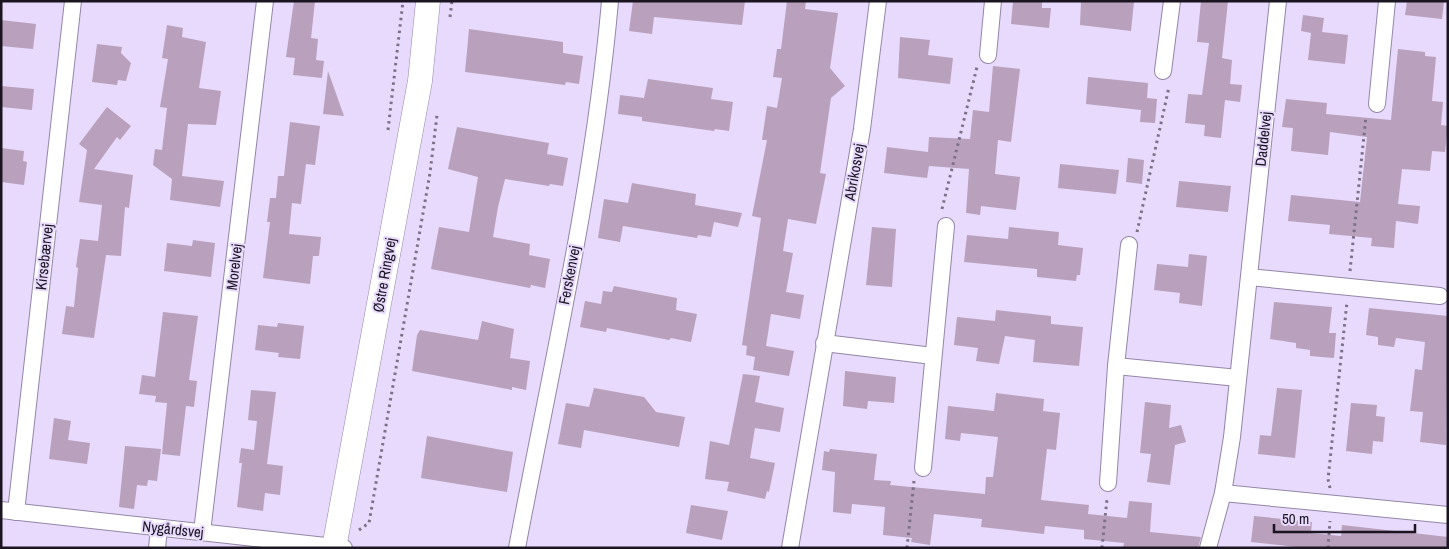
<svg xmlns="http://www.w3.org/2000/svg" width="1449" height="549" font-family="'Archivo Narrow',sans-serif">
<rect width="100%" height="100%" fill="#e8dafd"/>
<g fill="#b9a0bc">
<path d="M294 1H315L311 38 318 39 316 60 324 61 322 78 293 75 295 58 286 57Z"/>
<path d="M633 1H745L742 25 654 17 652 34 629 31Z"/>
<path d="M787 1H806L805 9 838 13 830 68 845 86 831 98 820 173 826 174 816 224 788 219 783 251 793 253 786 292 804 295 800 319 771 314 766 346 794 351 789 376 753 370 755 357 746 355 747 346 742 345 761 218 752 216 767 140H762L767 106 777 108 782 78 773 77 777 49H781Z"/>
<path d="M1013 1H1042V8H1051L1049 28 1011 24Z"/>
<path d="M1081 1 1134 2 1131 31 1080 25Z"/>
<path d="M1201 1H1228L1222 58 1232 60 1230 84 1242 85 1240 102 1225 100 1221 138 1204 136 1205 125 1185 123 1188 94 1202 95 1209 43 1197 42Z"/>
<path d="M1407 1H1444L1442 19 1405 15Z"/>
<path d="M1303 15 1324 18 1322 32 1348 35 1345 64 1308 60 1311 33 1301 31Z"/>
<path d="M1 20 36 24 33 49 1 46Z"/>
<path d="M167 25 183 28 182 37 206 42 199 88 221 91 216 125 188 124 182 176 224 181 220 207 170 200 172 179 153 165 155 149 162 150 167 108 160 107 168 59 162 58Z"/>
<path d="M469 29 563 42V53L583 56 579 84 566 82 565 85 465 72Z"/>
<path d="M900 37 930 40 928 55 953 58 950 84 898 78Z"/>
<path d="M97 44 122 47 121 53 131 63 126 81 118 80 117 85 92 82Z"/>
<path d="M1398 49 1425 52V56L1436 57 1432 101 1443 102 1441 125 1448 126 1445 152 1432 151 1430 171 1402 169 1398 204 1420 206 1418 224 1396 221 1394 248 1371 246 1372 238 1329 234 1330 225 1288 221 1291 195 1360 202 1367 137 1330 132 1328 155 1291 151 1293 128 1282 127 1286 99 1327 103 1326 114 1391 120Z"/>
<path d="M993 66 1020 69 1011 142 998 140 995 174 1020 177 1016 210 981 206 980 215 966 213 969 169 929 166 927 178 884 173 887 147 928 152 929 137 970 139 973 110 989 112Z"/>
<path d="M328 71 344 116 323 114Z"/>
<path d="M1088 77 1148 83 1147 98 1157 99 1155 123 1140 122 1141 110 1086 104Z"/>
<path d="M648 79 713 88 711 99 733 102 729 131 715 129 714 131 642 121V117L618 114 620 95 644 98Z"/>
<path d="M1 86 34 89 32 110 1 107Z"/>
<path d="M107 107 131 126 120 140 117 137 94 169 133 175 129 208 125 207 121 256 106 255 94 338 62 334 66 306 74 307 78 268 76 267 80 239 98 241 102 205 79 202 87 150 79 144Z"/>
<path d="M290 122 320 126 315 165 306 164 301 204 292 203 289 234 321 237 319 256H313L310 284 263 278 270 222H267L270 198H276L278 176H284Z"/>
<path d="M457 127 549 143 547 154 568 158 563 186 550 184 549 186 505 179 498 207 493 237 530 244 529 255 550 259 545 288 531 285 530 288 431 269 439 227 469 232 478 177 448 169Z"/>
<path d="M1 148 24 151 23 161 27 162 24 185 1 182Z"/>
<path d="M1128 158 1144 160 1142 184 1126 182Z"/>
<path d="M1060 164 1119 170 1116 194 1058 188Z"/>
<path d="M1179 181 1231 186 1228 212 1176 207Z"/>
<path d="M632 183 696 194 695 205 742 213 738 227 714 222 711 237 698 235 697 238 623 226 620 242 598 238 604 199 628 203Z"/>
<path d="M872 227 896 229 892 287 866 285Z"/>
<path d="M1009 227 1059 232 1058 245 1083 248 1080 275H1077L1076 281 1037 277V269L964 262 967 235 1008 239Z"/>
<path d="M193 240 215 243 211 277 164 271 167 243 192 246Z"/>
<path d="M1189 254 1207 256 1202 306 1179 303 1180 293 1154 290 1157 264 1188 267Z"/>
<path d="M614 286 677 298 676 310 697 314 691 342 671 338 669 340 607 328 606 332 580 327 585 301 601 304 603 291 612 292Z"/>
<path d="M1274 302 1332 307 1329 333H1336L1334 358 1310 356V350L1296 348V343L1270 339Z"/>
<path d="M1369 308 1448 316 1446 445 1420 442 1423 412 1410 411 1415 369 1422 370 1425 342 1396 338 1394 347 1378 345V337L1366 335Z"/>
<path d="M996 310 1051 316V324L1083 327 1079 366 1033 362 1035 340 1005 336 999 364 976 361 978 348 954 345 957 317 995 321Z"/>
<path d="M163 312 198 316 189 380 197 381 194 407 186 406 180 456 162 454 167 403 155 402 156 396 139 394 142 375 155 377Z"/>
<path d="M482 321 514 329 510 358 530 361 526 390 512 387V390L412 371 417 335 420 330 478 340Z"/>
<path d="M278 323 304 326 300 359 278 357 279 353 255 350 258 325 277 327Z"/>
<path d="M845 371 896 377 894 403 868 401 867 409 843 406Z"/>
<path d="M743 374 760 376 755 402 784 408 780 432 755 428 750 458 775 463 769 492 767 491 765 499 727 491 729 482 705 479 710 441 729 445Z"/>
<path d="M594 388 644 397 656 412 685 417 679 447 584 430 581 448 558 444 566 403 589 407Z"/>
<path d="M1277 388 1302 390 1295 458 1258 454 1260 435 1271 436Z"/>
<path d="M251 390 276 392 267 464 283 466 280 495 265 493 263 511 237 507 242 463H239L241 448 254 450 257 421 248 420Z"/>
<path d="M996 393 1044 399 1043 411 1060 413 1056 450 1047 449 1041 500 1089 505 1088 514 1127 518 1129 501 1152 503 1150 532 1201 537 1198 548H1123L1124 543 1084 539V530L1045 526 1044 534 981 527 982 519 934 514 930 545 911 542 912 538 883 535 885 507 852 504 851 514 833 512 835 472 822 470 824 451 829 452 830 449 877 454 874 480 891 481 890 485 985 494 986 477H993L998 437 961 433 960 441 945 439 948 406 994 411Z"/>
<path d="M1145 402 1171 405 1169 428 1181 425 1186 442 1175 445 1170 485 1147 482 1151 454 1140 453Z"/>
<path d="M1351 403 1377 405 1376 416 1385 417 1383 442 1373 441 1372 454 1346 451Z"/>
<path d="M54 418 71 421 68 440 90 443 87 464 49 459Z"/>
<path d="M427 436 513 452 507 492 421 478Z"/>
<path d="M125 446 161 449 157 481 148 480 147 486 137 485 134 509 119 507Z"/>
<path d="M691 505 728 511 722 540 686 533Z"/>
<path d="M1254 516 1312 522 1311 533 1341 536 1342 525 1448 537V548H1305L1251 542Z"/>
</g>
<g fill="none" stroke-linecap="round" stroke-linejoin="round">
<g stroke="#9386a6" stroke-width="18">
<g id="street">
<path d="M988 55 993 1"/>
<path d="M1163 71 1172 1"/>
<path d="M1377 104 1387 1"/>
<path d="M1249 277 1440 296"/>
<path d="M824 343 933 356"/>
<path d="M1116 366 1238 378"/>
<path d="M923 468 946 226"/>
<path d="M1108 483 1116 366 1129 245"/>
<path d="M1223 493 1448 515"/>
<path d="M1 510 344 548"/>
<path d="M16 512 73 1"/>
<path d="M202 532 265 1"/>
<path d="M157 548 159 528"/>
<path d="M517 548C551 368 594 184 610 1"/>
<path d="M790 548 862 129 878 1"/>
<path d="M1208 548 1223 493 1232 437 1278 1"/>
</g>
</g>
<g stroke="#9386a6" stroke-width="25">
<path id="secondary" d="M334 548 420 81 428 1"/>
</g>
<g stroke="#7a7188" stroke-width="3" stroke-dasharray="2.5 4" stroke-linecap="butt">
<path d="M450 17 452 1"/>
<path d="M388 130 403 1"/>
<path d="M942 209 977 67"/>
<path d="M1137 232 1169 87"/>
<path d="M1350 271 1366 116"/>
<path d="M1330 488 1328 479 1347 302"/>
<path d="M359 530 369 523 430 173 437 115"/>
<path d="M907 548 914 481"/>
<path d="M1102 548 1107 499"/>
<path d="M1328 548 1330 521"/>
</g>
<use href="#street" stroke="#fff" stroke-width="16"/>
<use href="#secondary" stroke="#fff" stroke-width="24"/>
</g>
<g text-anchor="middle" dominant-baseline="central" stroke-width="4" stroke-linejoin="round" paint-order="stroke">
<g font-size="15" fill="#1a1521" stroke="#e8dafd">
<text transform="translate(1263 139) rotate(-84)">Daddelvej</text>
<text transform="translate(854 172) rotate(-80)">Abrikosvej</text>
<text transform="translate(44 257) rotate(-84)">Kirsebærvej</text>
<text transform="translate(234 267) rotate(-83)">Morelvej</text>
<text transform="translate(384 275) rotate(-80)">Østre Ringvej</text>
<text transform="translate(569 275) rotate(-79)">Ferskenvej</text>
<text transform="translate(173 529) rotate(6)">Nygårdsvej</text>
</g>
</g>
<rect width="1449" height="549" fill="none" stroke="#1a1521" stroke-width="5"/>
<path d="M1274 524v8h141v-8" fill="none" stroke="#1a1521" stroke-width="2.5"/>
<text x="1282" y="524" font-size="15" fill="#1a1521" stroke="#e8dafd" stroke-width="4" paint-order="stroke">50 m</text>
</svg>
